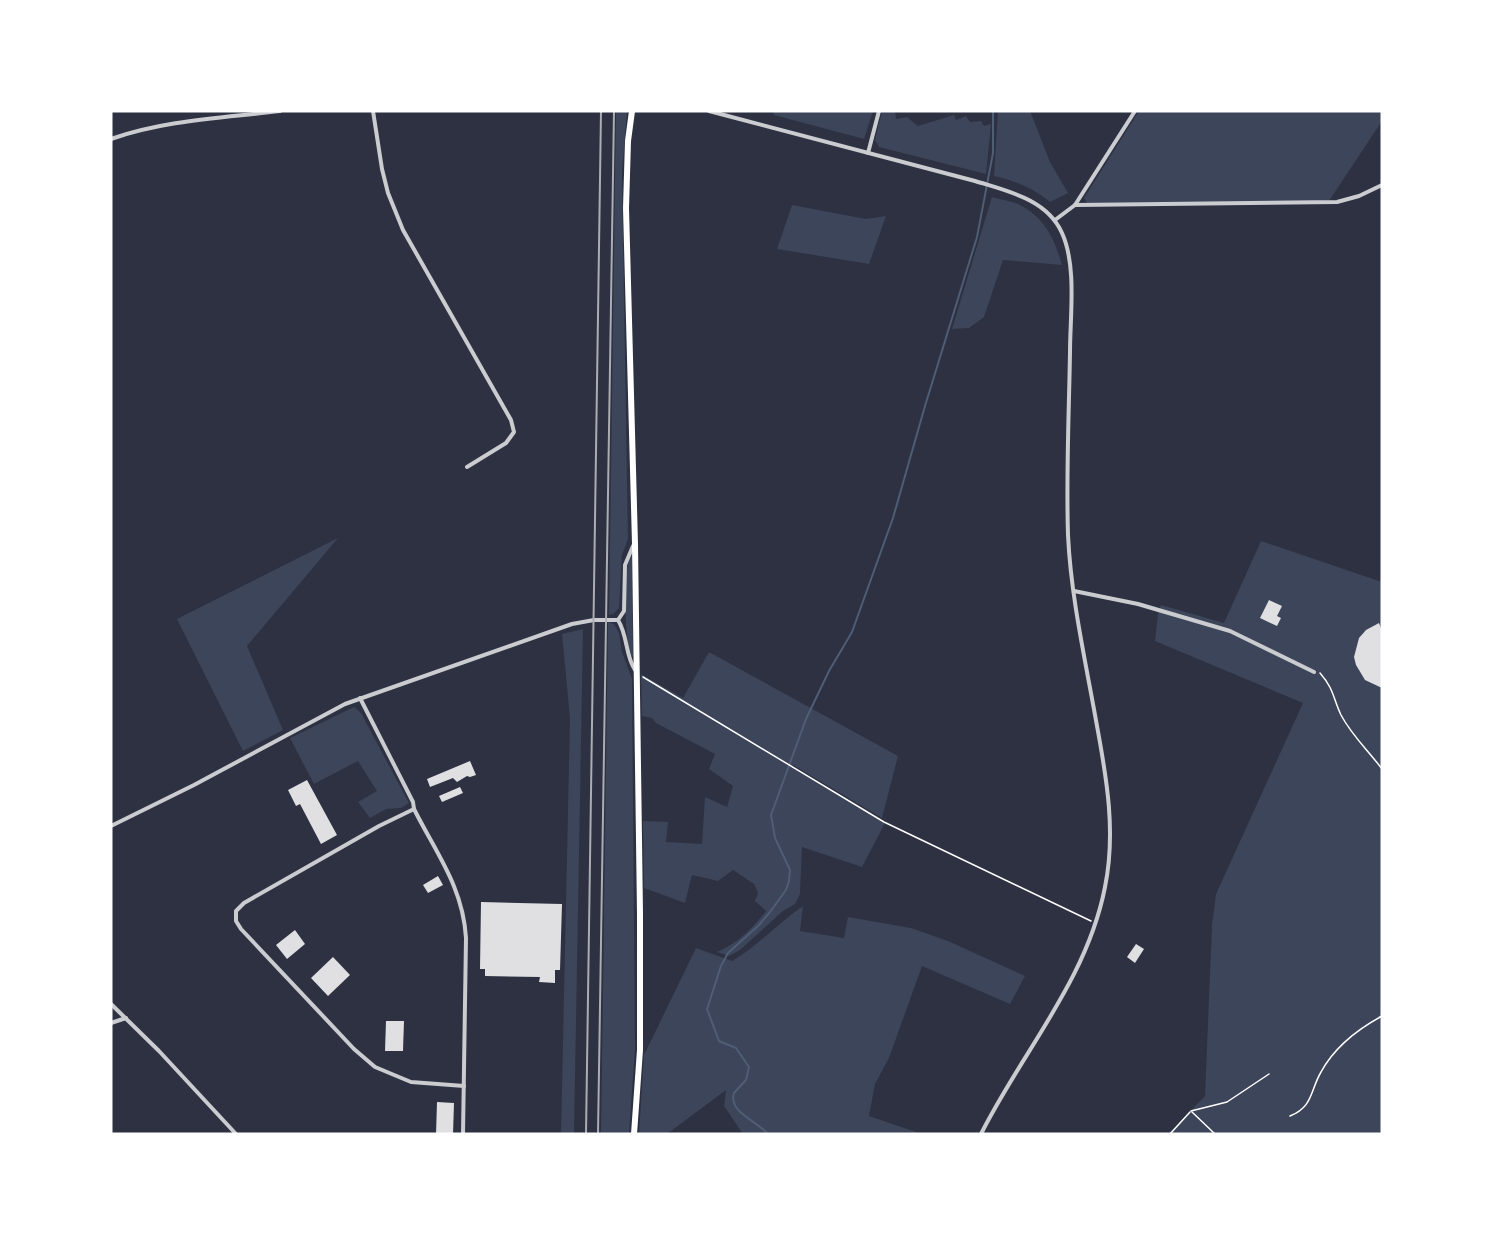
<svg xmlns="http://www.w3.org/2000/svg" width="1493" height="1245" font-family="Montserrat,sans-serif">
<rect width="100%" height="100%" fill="#2d3142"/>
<g fill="#3c4559">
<path d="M616 111H627L622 173 628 539 622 555 619 608 613 614 609 615Z"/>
<path d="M773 111H873L864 139 774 115Z"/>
<path d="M882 111H895L896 119 907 117 918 126 954 115 956 120 966 116 970 122 981 121 984 126 991 124 986 174 879 147 875 140Z"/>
<path d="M998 111H1030L1050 162 1068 193 1050 202C1033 188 1015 181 994 176Z"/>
<path d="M1139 111H1382V121L1329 201 1087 203 1084 198Z"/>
<path d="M992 197C1001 200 1012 201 1020 205 1045 218 1055 240 1062 265L1003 260 984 317 969 328 952 329Z"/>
<path d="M792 205 866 219 886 216 869 264 777 249Z"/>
<path d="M338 538 247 646 283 730 243 751 177 619Z"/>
<path d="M1261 541 1382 582V1134H1168L1205 1096 1212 925 1216 894 1303 703 1155 641 1158 614 1161 605 1224 623Z"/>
<path d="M632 556 633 656H631C625 639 621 568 632 556Z"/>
<path d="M608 622 614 624 619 633 622 652 632 679 635 1048 629 1134H601Z"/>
<path d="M583 629 574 1134H561L570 718 562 634Z"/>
<path d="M709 652 898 756 882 818 793 765 792 767 885 823 862 867 802 847 800 894 795 904 783 911 740 950 729 956 717 952C738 943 752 929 766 911L755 901 758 893 754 884 733 870 718 881 692 875 685 903 644 888 643 821 668 822 666 842 702 844 705 797 727 807 733 786 709 769 715 754 656 723 652 718 642 716 641 674 683 698Z"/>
<path d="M354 707 361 713 409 803 401 808 386 809 370 818 358 802 377 791 358 761 314 784 290 738Z"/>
<path d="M803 906 800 931 844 938 848 917 911 928 948 941 1025 976 1010 1004 922 966 889 1058 875 1084 869 1116 922 1134H743L724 1106 726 1090 667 1134H639L644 1055 696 948 732 961C758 946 778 923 803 906Z"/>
</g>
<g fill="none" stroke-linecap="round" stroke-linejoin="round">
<path stroke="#4f5d75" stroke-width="2" d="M768 1134C757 1121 728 1112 734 1093L746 1080 749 1067 736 1048 719 1041 707 1009 721 966 728 953 759 925 770 912 786 890 789 881 790 870 775 838 771 815 806 719 829 671 852 632 893 518 925 406 977 237 993 153V111"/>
</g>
<g fill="#e0e0e3">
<path d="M1269 600 1282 606 1277 616 1281 618 1277 626 1260 618Z"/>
<path d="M1379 623 1382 631V688L1365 680 1356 665 1354 657 1359 638 1366 630Z"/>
<path d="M470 761 476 775 470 777 467 776 457 782 453 778 430 787 427 779Z"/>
<path d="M307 780 337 835 321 844 300 804 296 806 288 790Z"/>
<path d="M460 787 463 793 442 802 439 796Z"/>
<path d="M438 876 443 885 428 893 423 885Z"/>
<path d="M481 902 562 904 560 970H555V983L539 982 540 977 485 976V969H480Z"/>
<path d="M295 930 305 944 287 959 276 945Z"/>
<path d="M1136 944 1144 949 1135 963 1127 957Z"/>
<path d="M333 957 350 975 328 996 311 978Z"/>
<path d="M386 1021H404L403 1051H385Z"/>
<path d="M437 1102 454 1103 453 1134H436Z"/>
</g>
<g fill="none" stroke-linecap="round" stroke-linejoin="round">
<g stroke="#fff" stroke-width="1.5">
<path d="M1320 673C1334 689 1333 698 1341 715 1352 736 1368 750 1382 769"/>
<path d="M643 677 884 822 1091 921"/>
<path d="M1191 1111 1227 1102 1269 1074"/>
<path d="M1192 1112 1215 1134"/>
<path d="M1290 1116C1313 1107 1310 1091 1321 1072 1334 1048 1358 1029 1382 1016"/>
<path d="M1170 1134 1190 1112"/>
</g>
<g stroke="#caccd0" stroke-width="4">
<path d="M373 111 382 169 388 193 403 230 511 420 514 432 506 443 467 467"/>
<path d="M709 111 975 181C1007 191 1047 199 1062 233 1077 266 1070 316 1070 352 1069 413 1066 474 1068 535 1071 599 1086 663 1097 726 1107 780 1116 833 1105 887 1087 980 1022 1052 981 1134"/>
<path d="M111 139C165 120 223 118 280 111"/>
<path d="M868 153 879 111"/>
<path d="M1075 205 1337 202 1359 196 1382 185"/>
<path d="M1055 220 1075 205 1135 111"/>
<path d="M1074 591 1138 604 1230 631 1314 672"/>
<path d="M618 620 624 611 625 565 633 546"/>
<path d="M618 620C628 636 625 655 635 670"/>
<path d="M360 698 413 802 414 809C436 853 463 887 466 938L463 1134"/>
<path d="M414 809 379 826 244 903 236 911V921L241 929 354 1049 375 1067 411 1082 464 1086"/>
<path d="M111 826 194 785 345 704 572 624 594 620H618"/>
<path d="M111 1004 159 1051 236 1134"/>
<path d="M111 1023 126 1018"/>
</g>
<path stroke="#fff" stroke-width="6" d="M632 111 628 141 626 208 635 544 640 914V1050L634 1134"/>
<g stroke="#abadb3" stroke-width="2">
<path d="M586 1134 601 111"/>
<path d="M598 1134 614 111"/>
</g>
</g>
<rect width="1493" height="1245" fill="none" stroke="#ffffff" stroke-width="225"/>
</svg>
